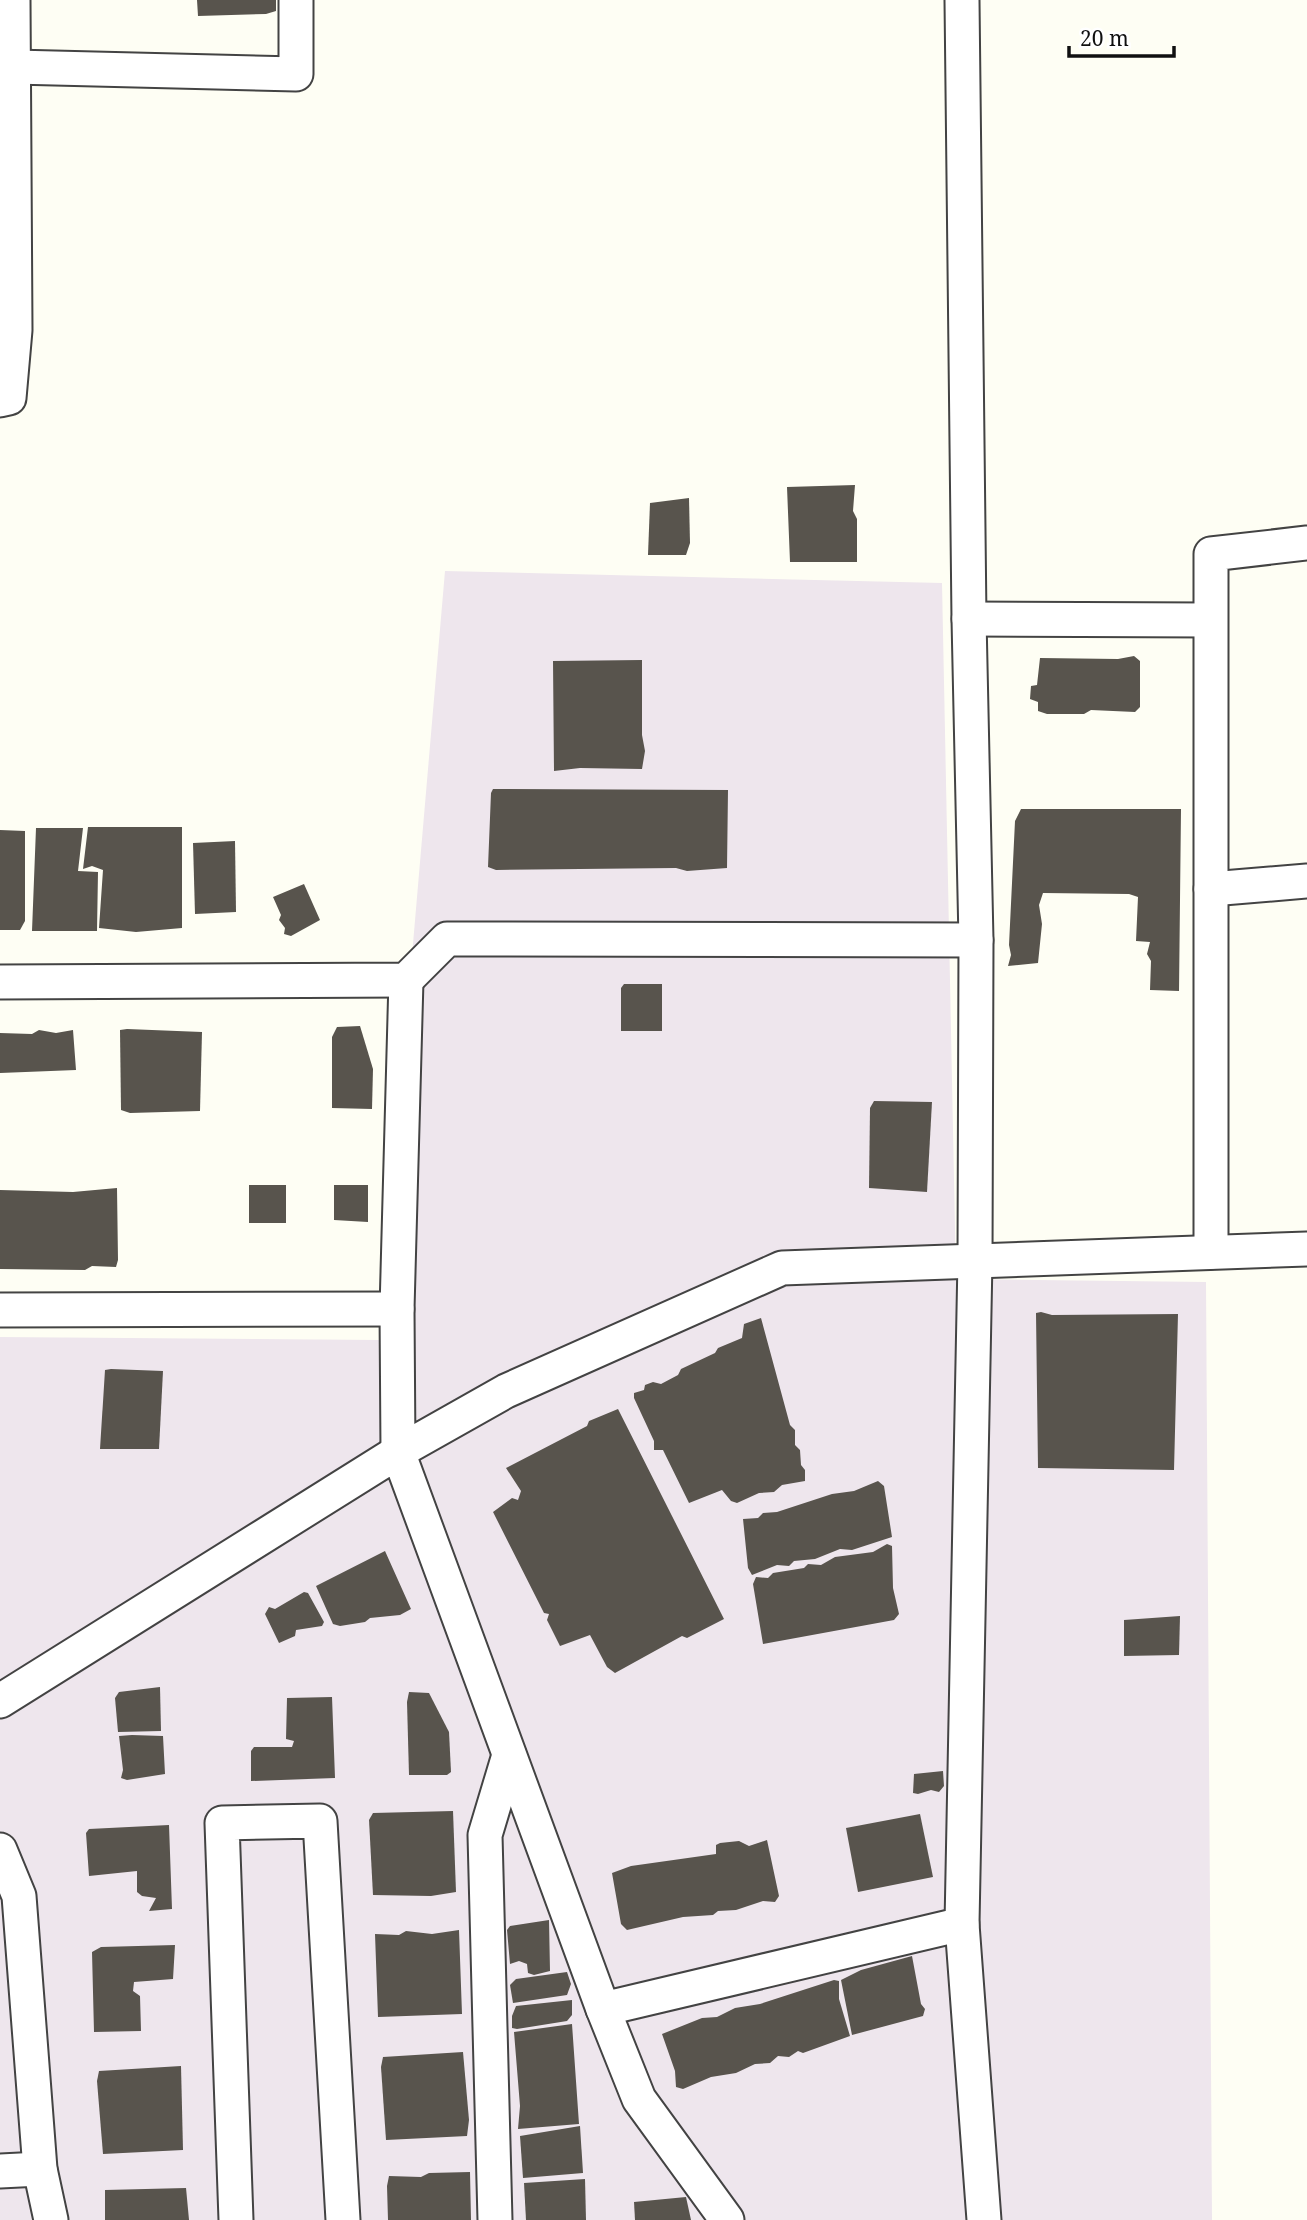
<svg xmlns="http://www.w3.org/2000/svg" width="1307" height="2220" font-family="'Noto Serif',serif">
<rect width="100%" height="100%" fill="#fefef4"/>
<path fill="#eee6ed" d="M445 571 942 583 956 1279 1206 1282 1212 2220H0V1337L379 1340Z"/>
<g fill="#58544d">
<path d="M197 0H276V11L266 14 198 16Z"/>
<path d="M855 485 853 511 857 519V562H790L787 487Z"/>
<path d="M689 498 690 543 686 555H648L650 503Z"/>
<path d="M1134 656 1140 661V707L1135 712 1091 710 1084 714H1047L1038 711V702L1030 699 1031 686 1037 685 1040 658 1118 659Z"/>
<path d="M642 660V735L645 751 642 769 580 768 554 771 553 661Z"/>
<path d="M493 789 728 790 727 868 687 871 676 868 496 870 488 867 491 793Z"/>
<path d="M1021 809H1181L1179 991 1150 990 1151 961 1147 954 1150 942 1136 941 1138 897 1129 894 1043 893 1039 905 1042 924 1038 963 1008 966 1011 955 1009 945 1015 821Z"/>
<path d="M88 827H182V928L136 932 99 928 103 870 92 866 83 869Z"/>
<path d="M36 828H83L78 871 98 872 97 931H32Z"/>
<path d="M0 830 25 831V921L20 930H0Z"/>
<path d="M235 841 236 912 195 914 193 843Z"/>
<path d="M304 884 320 920 291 936 284 934 285 928 279 920 281 915 273 897Z"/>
<path d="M624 984H662V1031H621V988Z"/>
<path d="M360 1026 373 1069 372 1109 332 1108V1037L337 1027Z"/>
<path d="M127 1029 202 1032 200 1111 130 1113 121 1110 120 1030Z"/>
<path d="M39 1030 56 1033 73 1030 76 1070 0 1073V1033L32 1034Z"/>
<path d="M874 1101 932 1102 927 1192 869 1188 870 1108Z"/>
<rect x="249" y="1185" width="37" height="38"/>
<path d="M334 1185H368V1222L334 1220Z"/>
<path d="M117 1188 118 1260 116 1267 92 1266 85 1270 0 1269V1190L73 1192Z"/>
<path d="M1041 1312 1052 1315 1178 1314 1174 1470 1038 1468 1036 1313Z"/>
<path d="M761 1318 790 1425 795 1430V1445L800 1450 801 1465 805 1470V1481L782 1485 774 1492 759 1493 737 1503 731 1501 722 1490 689 1503 663 1450H654V1441L634 1398V1393L644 1390 645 1385 653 1382 661 1384 678 1375 681 1369 715 1353 718 1348 742 1338 744 1324Z"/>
<path d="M111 1369 163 1371 159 1449H100L105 1370Z"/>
<path d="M618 1409 724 1619 687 1638 682 1636 615 1673 607 1667 590 1635 560 1646 547 1620 549 1614 544 1613 493 1512 512 1498 518 1500 521 1491 506 1468 587 1426 589 1421Z"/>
<path d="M878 1481 884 1486 892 1537 852 1550 840 1549 815 1559 794 1561 789 1566 777 1565 752 1575 748 1568 743 1519 758 1518 763 1513 777 1512 832 1494 854 1491Z"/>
<path d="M887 1544 892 1546 893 1588 899 1614 894 1620 763 1644 753 1584 756 1577 768 1578 773 1573 804 1568 808 1564 821 1565 835 1557 873 1552Z"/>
<path d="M385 1551 411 1609 400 1615 370 1618 365 1622 340 1626 333 1624 316 1586Z"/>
<path d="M304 1592 308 1593 324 1622 322 1626 296 1630 295 1636 279 1643 265 1614 269 1607 275 1609Z"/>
<path d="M1180 1616 1179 1655 1124 1656V1620Z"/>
<path d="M160 1687 161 1731 118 1732 115 1698 119 1692Z"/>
<path d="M409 1692 429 1693 449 1732 451 1772 447 1775H409L407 1702Z"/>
<path d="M332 1697 335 1778 251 1781V1751L254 1747H292L294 1741 286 1739 287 1698Z"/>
<path d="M132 1735 163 1736 165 1774 127 1780 121 1778 123 1770 119 1736Z"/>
<path d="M943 1771 944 1786 939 1792 931 1790 918 1794 913 1793 914 1774Z"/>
<path d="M453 1811 456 1892 431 1896 373 1895 369 1820 373 1813Z"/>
<path d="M920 1814 933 1877 858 1892 846 1828Z"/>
<path d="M169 1825 172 1909 149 1911 156 1898 142 1896 137 1892V1871L89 1876 86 1833 89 1829Z"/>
<path d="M767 1840 779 1896 775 1902 763 1901 736 1910 718 1911 713 1915 683 1917 627 1930 621 1924 612 1873 631 1866 716 1854V1845L720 1843 739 1841 749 1846Z"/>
<path d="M549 1920 550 1971 534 1975 528 1973 527 1964 519 1961 510 1964 507 1930 510 1926Z"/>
<path d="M459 1930 462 2014 378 2017 375 1934 399 1935 406 1931 432 1934Z"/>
<path d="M175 1945 173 1979 134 1982 133 1991 140 1996 141 2031 94 2032 92 1952 101 1947Z"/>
<path d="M912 1956 921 2004 925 2009 923 2016 852 2035 841 1980 861 1970Z"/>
<path d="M567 1972 571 1984 567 1995 513 2003 510 1985 516 1979Z"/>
<path d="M834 1980 839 1981V1999L850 2036 803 2053 798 2051 789 2057 778 2056 770 2063 755 2064 736 2073 711 2077 683 2089 676 2087 675 2071 662 2034 702 2018 717 2017 735 2008 760 2004Z"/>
<path d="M572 2000V2015L567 2021 517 2029 512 2028V2016L516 2006Z"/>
<path d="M572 2024 579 2124 518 2129 520 2106 514 2032Z"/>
<path d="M463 2052 469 2120 467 2136 386 2140 381 2067 383 2057Z"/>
<path d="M181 2066 183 2150 103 2154 97 2081 99 2071Z"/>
<path d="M580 2126 583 2173 523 2178 520 2136Z"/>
<path d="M470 2172 471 2220H388L387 2186 389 2176 421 2177 429 2173Z"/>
<path d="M585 2179 586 2220H526L524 2183Z"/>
<path d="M186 2188 189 2220H105V2190Z"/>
<path d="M686 2197 691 2220H635L634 2202Z"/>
</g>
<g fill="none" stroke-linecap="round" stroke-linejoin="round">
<g stroke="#434343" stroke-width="37">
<g id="minor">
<path d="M962 0 969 619 976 940 975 1260 962 1924 984 2220"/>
<path d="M14 67 296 74V0"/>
<path d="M0 400 9 398 15 330 13 0"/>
<path d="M969 619 1210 620"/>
<path d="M1211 889 1307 881"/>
<path d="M406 980 397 1309 398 1452 506 1391 782 1268 1307 1249"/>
<path d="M0 982 406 980 447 939 976 940"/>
<path d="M1211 1252V554L1307 543"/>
<path d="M0 1310 397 1309"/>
<path d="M0 1701 398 1452 603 2009 639 2099 727 2220"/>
<path d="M0 1850 19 1896 40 2169 51 2220"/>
<path d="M603 2009 962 1924"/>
<path d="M0 2171 40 2169"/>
<path d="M236 2220 222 1823 320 1821 343 2220"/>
<path d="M495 2220 485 1835 509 1755"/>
</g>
</g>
<use href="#minor" stroke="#fff" stroke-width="33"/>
</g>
<path d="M1069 46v10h105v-10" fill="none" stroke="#101010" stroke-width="3.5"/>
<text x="1080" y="46" font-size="21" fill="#101010" stroke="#ffffff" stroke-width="5" paint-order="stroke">20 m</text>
</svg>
